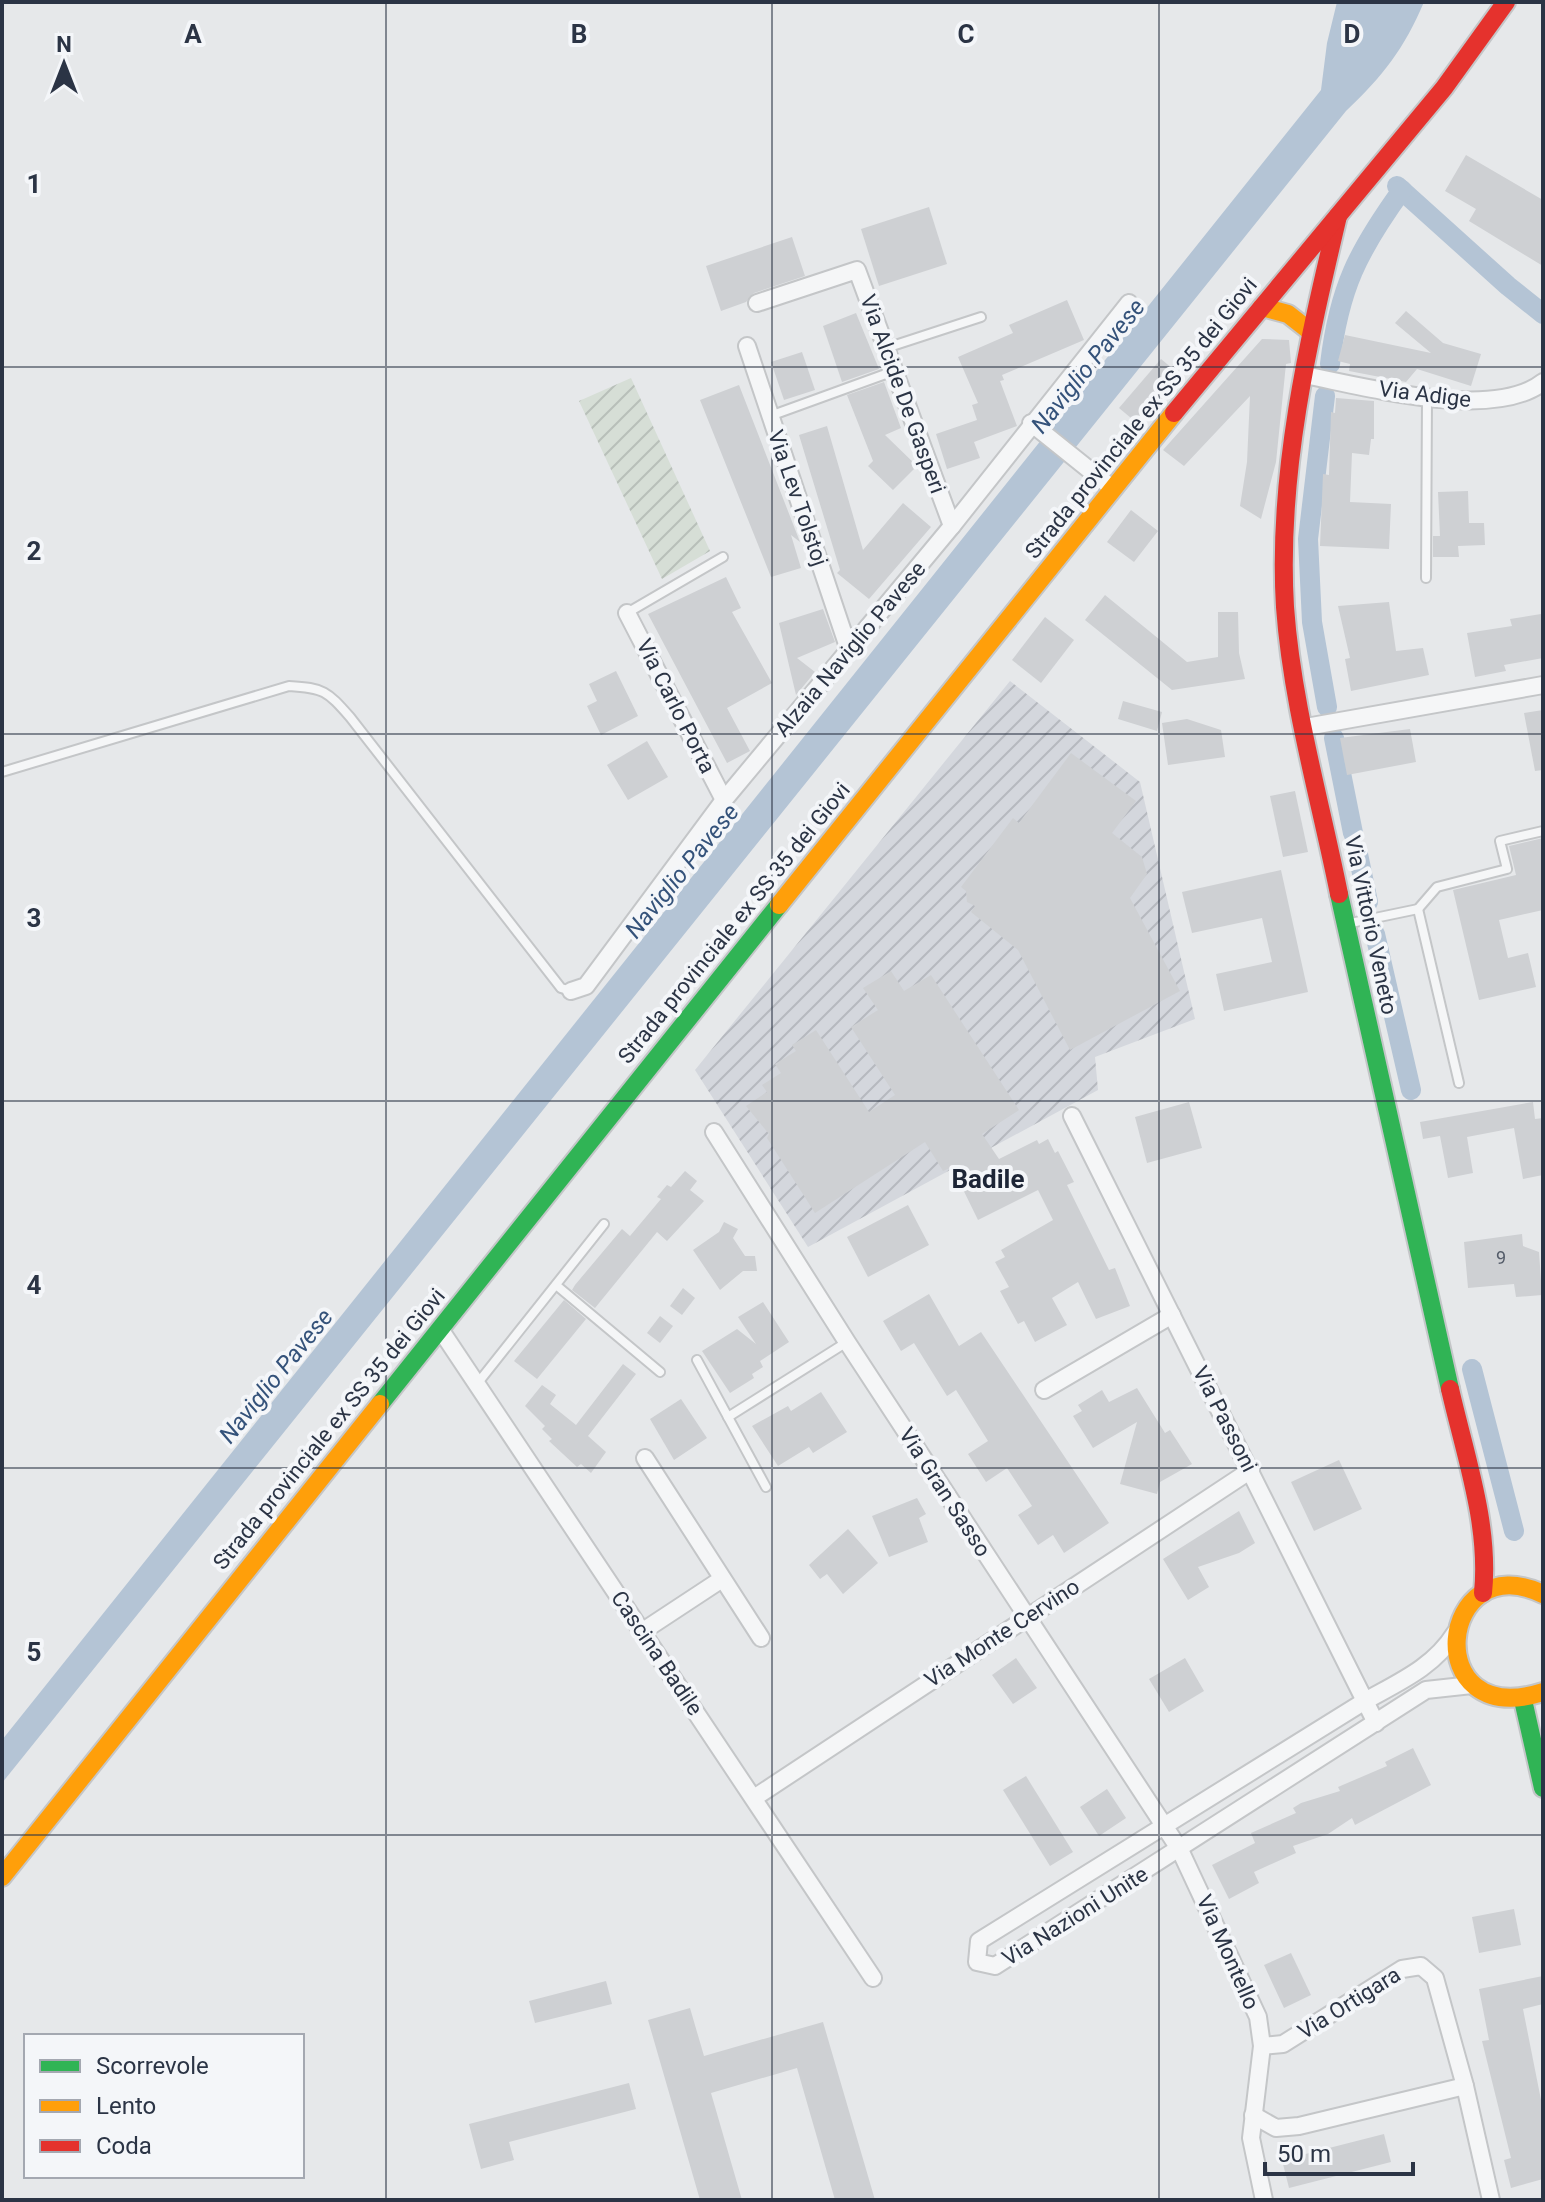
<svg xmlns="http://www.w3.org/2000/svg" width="1545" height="2202" font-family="Roboto,sans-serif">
<defs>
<pattern id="industrial-furrows" width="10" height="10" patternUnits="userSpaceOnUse" patternTransform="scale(2)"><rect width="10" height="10" fill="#d4d7dd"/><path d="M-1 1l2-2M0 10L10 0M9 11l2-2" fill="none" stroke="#b6b9bf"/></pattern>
<pattern id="garden-furrows" width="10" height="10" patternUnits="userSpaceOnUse" patternTransform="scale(2)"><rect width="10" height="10" fill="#d6ded6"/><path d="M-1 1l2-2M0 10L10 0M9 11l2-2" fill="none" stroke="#b8bfb9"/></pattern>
</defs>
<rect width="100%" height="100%" fill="#e6e8ea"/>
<path fill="url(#industrial-furrows)" d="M1010 681 1140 782 1195 1019 1095 1057 1098 1090 808 1247 695 1070Z"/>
<path fill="url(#garden-furrows)" d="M631 378 710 551 662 579 579 401Z"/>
<path fill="#b4c4d5" d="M1337 2H1424C1404 49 1383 76 1346 111L2 1783V1740L1321 90 1327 43Z"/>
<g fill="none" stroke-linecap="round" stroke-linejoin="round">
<g stroke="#b4c4d5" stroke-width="20">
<path d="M1397 186 1508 286 1543 314"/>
<path d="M1330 364C1339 288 1358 251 1402 190"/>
<path d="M1325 396 1308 539 1312 622 1327 707"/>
<path d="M1334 738 1353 833"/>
<path d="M1358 854 1368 902"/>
<path d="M1375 934 1411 1090"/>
<path d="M1472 1369 1514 1531"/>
</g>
</g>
<g fill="#ced0d3">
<path d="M1466 155 1543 200V266L1469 221 1476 209 1445 191Z"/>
<path d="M929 207 947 264 879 286 861 229Z"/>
<path d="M792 237 805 276 754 293 746 302 721 311 706 266Z"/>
<path d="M1067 300 1084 340 1002 375 1004 380 1000 381 1017 426 974 442 980 458 947 469 936 434 977 420 972 405 978 403 958 357 1013 333 1009 325Z"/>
<path d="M1406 311 1443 343 1481 354 1471 386 1417 369 1406 382 1349 371 1350 364 1338 361 1345 335 1431 353 1395 323Z"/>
<path d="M856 313 879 369 842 382 823 326Z"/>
<path d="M1262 339 1289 340 1291 363 1286 364 1276 462 1261 519 1240 506 1247 462 1250 396 1184 466 1163 450Z"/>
<path d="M802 352 815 390 784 400 771 362Z"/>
<path d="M1161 359 1179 374 1137 423 1119 408Z"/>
<path d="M884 382 901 428 885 435 917 466 893 490 868 466 873 461 847 395Z"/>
<path d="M739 385 800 542 791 535 801 568 771 577 700 400Z"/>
<path d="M1336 398 1374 401V439H1371L1369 455 1352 453 1350 502 1391 504 1389 549 1320 546 1323 474 1329 475 1331 412 1335 413Z"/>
<path d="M827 426 863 550 903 503 931 527 869 599 837 573 840 570 799 435Z"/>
<path d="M1468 491 1469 523H1484L1485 545 1458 546 1459 557H1433V536H1440L1438 492Z"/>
<path d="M1131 510 1158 531 1134 562 1107 542Z"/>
<path d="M726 577 741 608 732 612 772 683 727 708 750 751 727 763 648 614Z"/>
<path d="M1105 595 1187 662 1218 657V612H1238L1239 653 1245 679 1172 690 1085 620Z"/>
<path d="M1389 602 1396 651 1423 648 1429 675 1351 691 1345 659 1350 658 1338 606Z"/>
<path d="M823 609 835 642 797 658 815 672 796 695 779 623Z"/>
<path d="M1541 614 1543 658 1504 665 1506 671 1475 677 1467 633 1512 626 1510 619Z"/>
<path d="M1045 617 1074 640 1041 683 1012 660Z"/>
<path d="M616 671 638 716 601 735 587 706 597 701 589 684Z"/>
<path d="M1123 701 1162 712 1157 731 1118 719Z"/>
<path d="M1543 710V770L1535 771 1524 713Z"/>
<path d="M1187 719 1221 730 1225 757 1168 765 1162 723Z"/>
<path d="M1410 729 1416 762 1347 775 1340 738Z"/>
<path d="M647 741 668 777 628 800 607 765Z"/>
<path d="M1071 753 1136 801 1112 833 1142 857 1147 874 1130 898 1180 991 1070 1050 1018 950 971 912 975 906 967 902 966 891 961 887 1013 818 1019 823Z"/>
<path d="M1295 791 1308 852 1283 857 1270 796Z"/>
<path d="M1543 838V910L1499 920 1508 958 1528 953 1536 987 1479 1000 1453 890 1516 875 1509 846Z"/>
<path d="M1281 870 1308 992 1224 1011 1216 974 1272 962 1262 918 1192 933 1182 892Z"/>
<path d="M891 971 904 991 931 975 1019 1110 982 1134 999 1159 1037 1140 1039 1144 1048 1139 1055 1153 1058 1151 1074 1182 1067 1185 1109 1270 1115 1268 1130 1306 1096 1319 1078 1282 1052 1298 1067 1325 1035 1342 1024 1321 1018 1324 1000 1291 1009 1287 995 1262 1005 1257 1001 1250 1053 1220 1038 1190 978 1220 952 1167 943 1171 925 1142 815 1213 767 1138 769 1134 746 1106 767 1092 762 1085 781 1073 775 1064 796 1051 792 1045 816 1030 869 1112 895 1095 851 1027 878 1010 863 988Z"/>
<path d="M1189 1102 1202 1148 1147 1163 1135 1117Z"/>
<path d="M1533 1102 1535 1119 1543 1118V1175L1523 1179 1514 1128 1467 1137 1473 1173 1448 1178 1440 1136 1423 1139 1420 1122Z"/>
<path d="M685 1171 697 1181 690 1190 704 1201 667 1241 657 1232 595 1308 572 1290 575 1285 622 1229 630 1236 661 1199 657 1197 667 1185 671 1187Z"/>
<path d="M908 1205 929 1245 868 1277 847 1237Z"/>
<path d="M724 1222 738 1229 733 1238 745 1256H755L757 1271H743L720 1290 693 1250 719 1232Z"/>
<path d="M1522 1234 1523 1246 1539 1252 1542 1295 1516 1297 1514 1284 1468 1288 1464 1242Z"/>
<path d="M683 1288 695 1298 682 1315 670 1306Z"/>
<path d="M929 1294 959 1346 981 1332 1109 1523 1064 1553 1053 1535 1038 1545 1018 1515 1032 1506 1007 1468 986 1482 968 1454 988 1441 956 1390 947 1396 914 1343 901 1351 883 1321Z"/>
<path d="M564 1300 586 1319 537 1379 514 1361Z"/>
<path d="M763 1302 789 1342 760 1361 763 1367 752 1374 754 1378 730 1393 702 1351 737 1329 756 1344 738 1317Z"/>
<path d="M660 1316 673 1326 660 1343 647 1333Z"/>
<path d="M623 1364 636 1374 588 1436 606 1452 591 1473 581 1464 577 1467 549 1441 552 1439 542 1429 545 1426 525 1406 542 1385 556 1395 550 1404 576 1425Z"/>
<path d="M1137 1388 1165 1433 1170 1430 1192 1464 1160 1482 1157 1494 1120 1484 1137 1422 1093 1448 1073 1416 1082 1411 1078 1405 1102 1390 1109 1402Z"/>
<path d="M821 1392 847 1432 813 1453 809 1447 778 1466 752 1426 788 1406 791 1411Z"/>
<path d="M681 1399 707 1438 674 1460 650 1419Z"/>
<path d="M1339 1460 1362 1509 1314 1531 1291 1482Z"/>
<path d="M917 1498 926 1514 919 1518 928 1542 889 1557 872 1516Z"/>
<path d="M1239 1511 1255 1543 1239 1553 1198 1567 1209 1587 1188 1600 1163 1559Z"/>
<path d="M848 1529 878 1563 843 1594 827 1574 820 1579 809 1565Z"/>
<path d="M1016 1658 1037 1688 1013 1704 992 1675Z"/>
<path d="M1185 1658 1204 1691 1169 1712 1149 1679Z"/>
<path d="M1413 1748 1431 1785 1355 1825 1352 1818 1328 1834 1293 1846 1296 1853 1254 1872 1259 1883 1229 1899 1212 1865 1255 1843 1251 1833 1296 1813 1293 1808 1301 1803 1340 1791 1338 1787 1387 1766 1385 1762Z"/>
<path d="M1026 1776 1073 1852 1050 1866 1003 1790Z"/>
<path d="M1107 1789 1126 1818 1099 1836 1080 1807Z"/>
<path d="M1514 1909 1521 1945 1479 1953 1472 1917Z"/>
<path d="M1291 1953 1311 1995 1284 2008 1264 1965Z"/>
<path d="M1543 1976V2004L1523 2009 1543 2110V2179L1511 2188 1504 2160 1511 2158 1482 2041 1489 2040 1479 1989Z"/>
<path d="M606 1981 612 2004 535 2023 529 2001Z"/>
<path d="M690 2008 704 2056 823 2022 875 2200H835L797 2068 711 2093 742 2200H700L648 2020Z"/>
<path d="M629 2083 636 2109 509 2142 514 2160 481 2169 469 2124Z"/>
<path d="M1384 2134 1391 2162 1289 2188 1282 2160Z"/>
</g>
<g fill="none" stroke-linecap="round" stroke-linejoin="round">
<g stroke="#c4c6c8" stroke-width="12">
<g id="lane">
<path d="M886 348 981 317"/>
<path d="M770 416 894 371"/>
<path d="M1426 578 1427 398"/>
<path d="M627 613 723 557"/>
<path d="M2 772 289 686C324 688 327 691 350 717L561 988 571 991"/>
<path d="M1418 909 1459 1083"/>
<path d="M1346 924 1418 909 1437 887 1507 869 1500 841 1543 831"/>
<path d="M556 1285 660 1372"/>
<path d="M697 1360 766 1487"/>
<path d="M477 1384 604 1224"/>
<path d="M728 1417 847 1342"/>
</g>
</g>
<g stroke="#c4c6c8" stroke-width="20">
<g id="street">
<path d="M757 303 857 270 952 526"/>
<path d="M747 346 849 650"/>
<path d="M1304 375C1363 386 1493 422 1543 382"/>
<path d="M1031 423 1112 488"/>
<path d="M627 613 724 800"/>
<path d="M1306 727 1543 685"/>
<path d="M571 991 586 986 724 800 952 526 1129 303"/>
<path d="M1072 1116 1376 1723"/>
<path d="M714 1132 847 1342 1180 1850 1258 2017 1262 2046 1251 2138 1264 2200"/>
<path d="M440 1329 873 1978"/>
<path d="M1044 1390 1172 1315"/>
<path d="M645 1458 761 1638"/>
<path d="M643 1631 722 1579"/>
<path d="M1455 1633C1434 1667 1399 1682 1365 1701L979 1941 977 1962 995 1966 1426 1690 1472 1685"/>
<path d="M754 1798 1251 1470"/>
<path d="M1465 2086 1491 2200"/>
<path d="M1253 2115 1276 2128 1299 2126 1465 2086 1435 1978 1421 1966 1402 1969 1283 2044 1262 2046"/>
</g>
</g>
<g stroke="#c4c6c8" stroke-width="22">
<g id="fast">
<path d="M1339 894 1450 1389"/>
<path d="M380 1404 779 905"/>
<path d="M1523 1700 1543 1788"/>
</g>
</g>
<g stroke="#c4c6c8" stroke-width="22">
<g id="slow">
<path d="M1262 307 1288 314 1311 332"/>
<path d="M779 905 1174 413"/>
<path d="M1543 1594C1438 1544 1418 1732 1543 1692"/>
<path d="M2 1877 380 1404"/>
</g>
</g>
<g stroke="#c4c6c8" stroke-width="22">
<g id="jam">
<path d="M1338 216C1308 343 1277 475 1285 607 1292 704 1320 799 1339 894"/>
<path d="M1174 413 1444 88 1506 2"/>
<path d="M1450 1389C1465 1455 1490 1525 1483 1593"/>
</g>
</g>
<use href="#lane" stroke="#f5f6f7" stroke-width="8"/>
<use href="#street" stroke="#f5f6f7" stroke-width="16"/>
<use href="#fast" stroke="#30b455" stroke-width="18"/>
<use href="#slow" stroke="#ff9f0a" stroke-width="18"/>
<use href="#jam" stroke="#e5322d" stroke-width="18"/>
</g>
<path fill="none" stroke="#2b3445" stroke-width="2" stroke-opacity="0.55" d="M386 2V2200M772 2V2200M1159 2V2200M2 367H1543M2 734H1543M2 1101H1543M2 1468H1543M2 1835H1543"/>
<g text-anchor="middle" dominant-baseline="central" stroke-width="8" stroke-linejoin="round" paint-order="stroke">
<g font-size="18" fill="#545c69">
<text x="1501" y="1257">9</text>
</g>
<g font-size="22" fill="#2b3445" stroke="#f4f6f9">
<text transform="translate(903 394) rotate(70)">Via Alcide De Gasperi</text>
<text transform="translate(1425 394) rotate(7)">Via Adige</text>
<text transform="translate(1141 418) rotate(-51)">Strada provinciale ex SS 35 dei Giovi</text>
<text transform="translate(798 498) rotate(71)">Via Lev Tolstoj</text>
<text transform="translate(850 649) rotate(-50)">Alzaia Naviglio Pavese</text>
<text transform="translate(676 706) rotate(63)">Via Carlo Porta</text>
<text transform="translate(734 923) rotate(-51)">Strada provinciale ex SS 35 dei Giovi</text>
<text transform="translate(1371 925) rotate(78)">Via Vittorio Veneto</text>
<text transform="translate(1225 1419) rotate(63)">Via Passoni</text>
<text transform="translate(329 1429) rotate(-51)">Strada provinciale ex SS 35 dei Giovi</text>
<text transform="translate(945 1492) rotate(57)">Via Gran Sasso</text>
<text transform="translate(1002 1633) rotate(-33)">Via Monte Cervino</text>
<text transform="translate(657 1653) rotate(56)">Cascina Badile</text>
<text transform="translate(1075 1916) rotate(-32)">Via Nazioni Unite</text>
<text transform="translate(1228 1952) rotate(66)">Via Montello</text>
<text transform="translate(1349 2003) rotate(-32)">Via Ortigara</text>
</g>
<g font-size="24" font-style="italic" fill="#34527a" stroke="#f4f6f9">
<text transform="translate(1088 366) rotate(-51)">Naviglio Pavese</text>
<text transform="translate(682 871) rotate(-51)">Naviglio Pavese</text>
<text transform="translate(276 1376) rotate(-51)">Naviglio Pavese</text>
</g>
<g font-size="26" font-weight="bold" fill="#1d2536" stroke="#f4f6f9">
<text x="988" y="1179">Badile</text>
</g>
</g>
<g font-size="26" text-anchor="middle" font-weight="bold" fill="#2b3445" stroke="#f4f6f9" stroke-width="8" stroke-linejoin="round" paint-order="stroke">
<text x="193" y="43">A</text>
<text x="579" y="43">B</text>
<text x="966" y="43">C</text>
<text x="1352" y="43">D</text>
<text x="34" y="193">1</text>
<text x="34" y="560">2</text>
<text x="34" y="927">3</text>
<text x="34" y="1294">4</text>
<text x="34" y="1661">5</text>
</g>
<rect width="1545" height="2202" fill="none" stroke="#2b3445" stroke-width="8"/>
<rect x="24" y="2034" width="280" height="144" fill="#f4f6f9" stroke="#a4a8b1" stroke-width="2"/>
<rect x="40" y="2060" width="40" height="12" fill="#30b455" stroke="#a4a8b1" stroke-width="2"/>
<text x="96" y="2074" font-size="24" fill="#2b3445">Scorrevole</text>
<rect x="40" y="2100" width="40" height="12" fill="#ff9f0a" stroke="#a4a8b1" stroke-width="2"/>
<text x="96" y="2114" font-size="24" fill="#2b3445">Lento</text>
<rect x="40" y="2140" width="40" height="12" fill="#e5322d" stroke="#a4a8b1" stroke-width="2"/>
<text x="96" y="2154" font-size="24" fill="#2b3445">Coda</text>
<g transform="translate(64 64)" stroke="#f4f6f9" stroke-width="6" paint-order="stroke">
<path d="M0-6L14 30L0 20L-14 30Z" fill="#2b3445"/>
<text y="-12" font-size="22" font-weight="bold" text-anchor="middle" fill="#2b3445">N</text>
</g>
<path d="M1265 2162v12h148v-12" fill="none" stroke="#2b3445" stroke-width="4"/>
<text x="1277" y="2162" font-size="24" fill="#2b3445" stroke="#f4f6f9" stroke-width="6" paint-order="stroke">50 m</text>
</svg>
